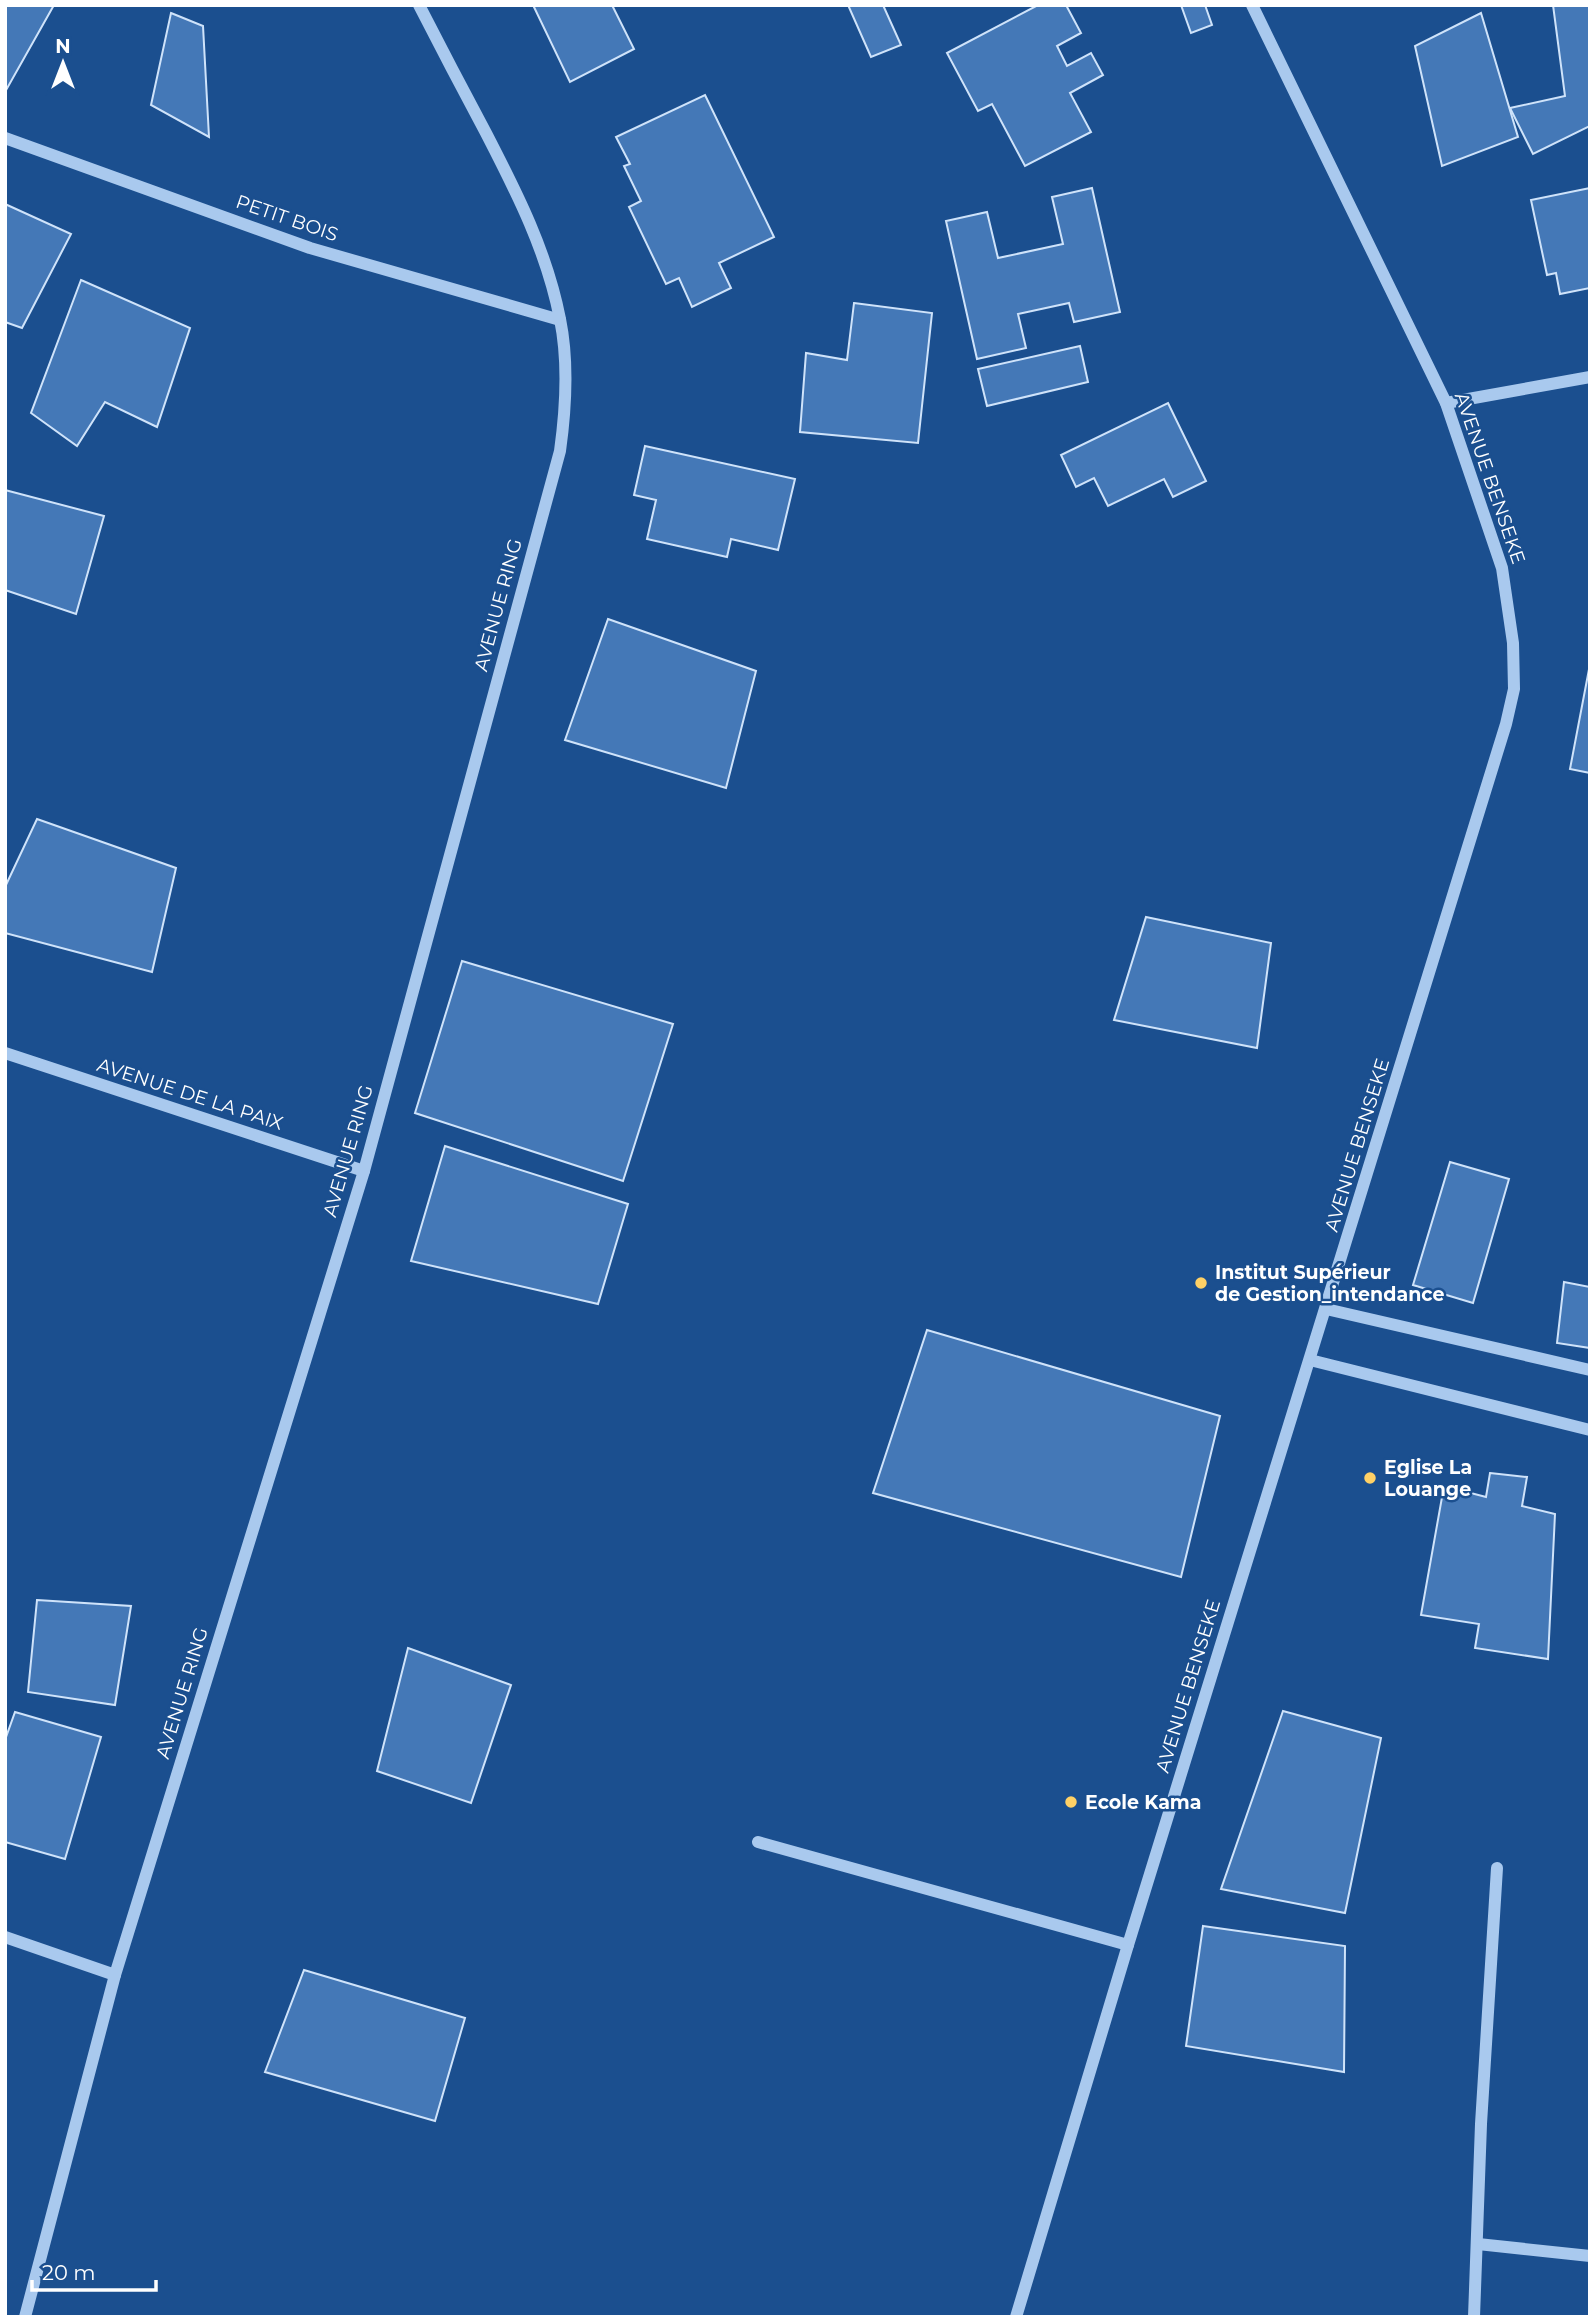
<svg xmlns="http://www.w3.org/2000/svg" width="1595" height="2322" font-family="Montserrat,sans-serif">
<rect width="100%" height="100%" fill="#1b4f8f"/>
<g fill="#4478b7" stroke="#cfe3fa" stroke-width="2">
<path d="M5 5H54L5 92Z"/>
<path d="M533 5H612L634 49 570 82Z"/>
<path d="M848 5H883L901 45 871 57Z"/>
<path d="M1038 5H1066L1081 33 1057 46 1067 66 1091 53 1103 75 1070 93 1091 132 1025 166 992 104 978 111 947 53Z"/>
<path d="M1181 5H1205L1212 25 1191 33Z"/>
<path d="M1553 5H1590V126L1533 154 1510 108 1565 96Z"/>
<path d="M171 13 203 26 209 137 151 105Z"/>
<path d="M1481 13 1518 137 1442 166 1415 46Z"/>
<path d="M705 95 774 237 719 263 731 288 692 307 679 278 666 284 629 207 641 201 624 166 630 164 616 137Z"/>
<path d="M1092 188 1120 312 1074 322 1069 303 1018 314 1026 348 977 359 946 221 987 212 998 258 1063 244 1052 197Z"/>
<path d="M1590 188V288L1560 294 1556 273 1547 275 1531 200Z"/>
<path d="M5 204 71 234 22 328 5 322Z"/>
<path d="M81 280 190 328 157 427 105 402 77 446 31 413Z"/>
<path d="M854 303 932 313 918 443 800 432 806 353 847 360Z"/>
<path d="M1080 346 1088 382 987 406 978 369Z"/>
<path d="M1168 403 1206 481 1173 497 1164 479 1108 506 1094 478 1076 487 1061 455Z"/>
<path d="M645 446 795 479 778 550 731 539 727 557 647 539 656 500 634 495Z"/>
<path d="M5 490 104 516 76 614 5 590Z"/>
<path d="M608 619 756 671 726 788 565 740Z"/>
<path d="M1590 664V773L1570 769Z"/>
<path d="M37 819 176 868 152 972 5 933V887Z"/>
<path d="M1146 917 1271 943 1257 1048 1114 1020Z"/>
<path d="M462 961 673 1024 623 1181 415 1113Z"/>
<path d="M445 1146 628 1204 598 1304 411 1261Z"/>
<path d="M1450 1162 1509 1179 1473 1303 1413 1285Z"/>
<path d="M1564 1282 1590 1287V1348L1557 1343Z"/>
<path d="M927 1330 1220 1416 1181 1577 873 1493Z"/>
<path d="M1490 1473 1527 1477 1522 1506 1555 1514 1548 1659 1475 1648 1479 1624 1421 1615 1444 1486 1486 1497Z"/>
<path d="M37 1600 131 1606 115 1705 28 1692Z"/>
<path d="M408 1648 511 1685 471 1803 377 1771Z"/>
<path d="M1283 1711 1381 1738 1345 1913 1221 1889Z"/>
<path d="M15 1712 101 1737 65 1859 5 1842V1740Z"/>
<path d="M1203 1926 1345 1946 1344 2072 1186 2046Z"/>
<path d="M304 1970 465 2018 435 2121 265 2072Z"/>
</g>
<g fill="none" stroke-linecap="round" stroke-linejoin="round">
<g stroke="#a9c9ee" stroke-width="12">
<path d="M5 138 310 248 560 320"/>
<path d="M1446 403 1590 377"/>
<path d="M5 1053 364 1171"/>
<path d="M1326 1309 1590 1370"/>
<path d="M1310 1360 1590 1430"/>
<path d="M758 1842 1128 1945"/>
<path d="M5 1937 115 1975"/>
<path d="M1478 2244 1590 2256"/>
<path d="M25 2317 115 1975 364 1171 560 451C566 408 569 363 560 319 547 252 517 193 486 133 463 90 441 48 419 5"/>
<path d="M1016 2317 1128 1945 1506 724 1514 689 1513 643 1502 568 1446 403 1252 5"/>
<path d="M1474 2317 1481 2124 1497 1868"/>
</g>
</g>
<g fill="#ffd166" stroke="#1b4f8f" stroke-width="2.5">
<circle cx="1201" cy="1283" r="7"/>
<circle cx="1370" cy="1478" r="7"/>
<circle cx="1071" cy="1802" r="7"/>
</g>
<g text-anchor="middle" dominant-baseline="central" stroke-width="5" stroke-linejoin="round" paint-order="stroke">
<g font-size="19" fill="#fff" stroke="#1b4f8f">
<text transform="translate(287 218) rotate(19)">PETIT BOIS</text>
<text transform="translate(1490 478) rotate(71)">AVENUE BENSEKE</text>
<text transform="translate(498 605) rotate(-75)">AVENUE RING</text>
<text transform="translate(190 1094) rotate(18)">AVENUE DE LA PAIX</text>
<text transform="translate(1357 1145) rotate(-73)">AVENUE BENSEKE</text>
<text transform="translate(348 1151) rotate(-74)">AVENUE RING</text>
<text transform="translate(1188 1686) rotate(-73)">AVENUE BENSEKE</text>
<text transform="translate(182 1693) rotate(-73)">AVENUE RING</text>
</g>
<g font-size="19" font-weight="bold" fill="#fff" stroke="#1b4f8f" text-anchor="start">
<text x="1215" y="1272">Institut Supérieur<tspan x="1215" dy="22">de Gestion_intendance</tspan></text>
<text x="1384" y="1467">Eglise La<tspan x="1384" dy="22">Louange</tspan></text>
<text x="1085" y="1802">Ecole Kama</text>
</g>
</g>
<rect width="1595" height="2322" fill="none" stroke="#ffffff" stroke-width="14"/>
<g transform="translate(63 63)" stroke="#1b4f8f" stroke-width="5" paint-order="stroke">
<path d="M0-5L12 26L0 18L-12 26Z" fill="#ffffff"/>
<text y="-10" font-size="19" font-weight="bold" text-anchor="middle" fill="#ffffff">N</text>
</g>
<path d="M32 2280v10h124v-10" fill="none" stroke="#ffffff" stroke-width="3.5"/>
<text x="42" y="2280" font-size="21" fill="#ffffff" stroke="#1b4f8f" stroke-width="5" paint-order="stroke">20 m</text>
</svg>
